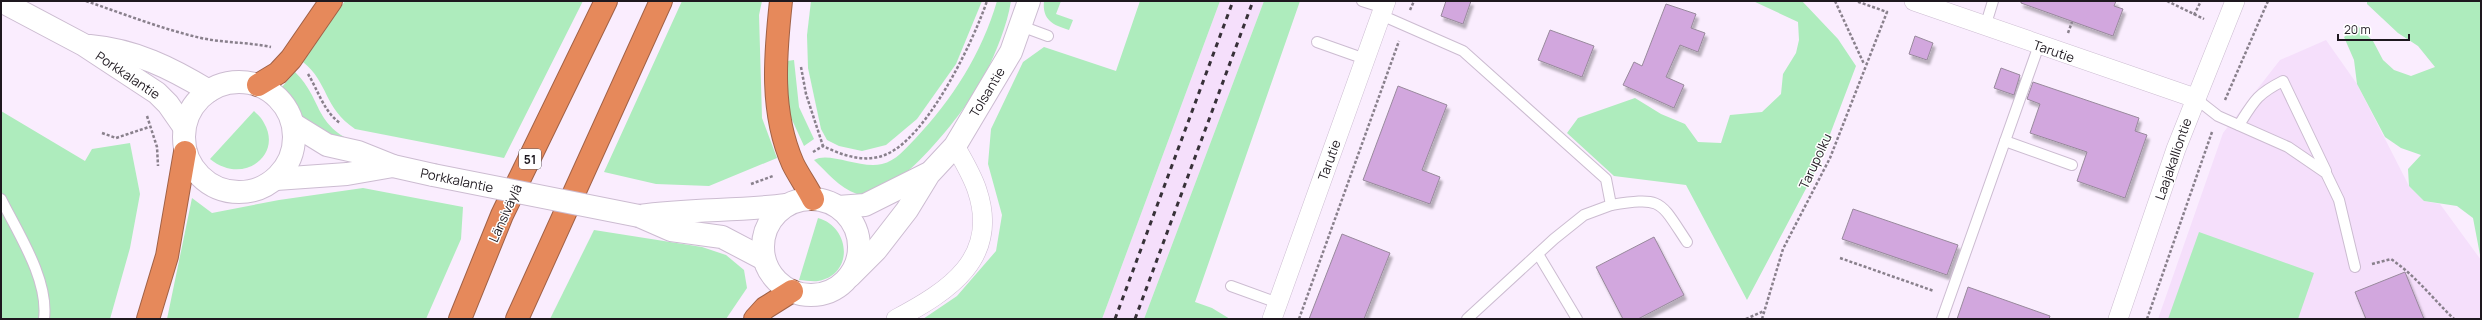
<svg xmlns="http://www.w3.org/2000/svg" width="2482" height="320" font-family="Manrope,sans-serif">
<defs>
<filter id="shadow"><feDropShadow dx="2.5" dy="4.5" stdDeviation="1" flood-color="#0004"/></filter>
</defs>
<rect width="100%" height="100%" fill="#faedfe"/>
<g fill="#f5dffb">
<path d="M1220 1H1264L1144 319H1102Z"/>
<path d="M2326 40 2357 84 2409 186 2424 201 2440 204 2481 260V319H2158L2223 133 2280 60Z"/>
</g>
<g fill="#aeecbd">
<path d="M345 1H583L504 158 355 129C323 107 329 83 303 62Z"/>
<path d="M682 1H762L759 15 762 118 777 158 709 186 656 184 604 172Z"/>
<path d="M811 1H982L956 64 917 119 886 145 862 151 839 146 827 140 821 129 808 68 807 35Z"/>
<path d="M997 1H1011C1007 26 996 52 985 75 970 105 894 206 857 194 839 188 827 172 814 160 829 151 859 169 882 164 896 161 906 148 915 139 952 100 982 53 997 1Z"/>
<path d="M1044 1H1061L1056 14 1073 20 1069 30C1053 25 1042 20 1044 1Z"/>
<path d="M1140 1H1220L1102 319H923L957 296 996 251 1002 215 988 164 991 129 1023 62 1044 47 1116 71Z"/>
<path d="M1264 1H1300L1195 302 1212 308 1230 319H1144Z"/>
<path d="M1753 1H1802L1838 39 1856 66 1818 166 1747 300 1686 185 1614 176 1567 133 1578 118 1635 98 1661 114 1685 124 1698 142 1721 143 1730 115 1762 112 1781 94 1783 74 1796 53 1799 40 1798 22Z"/>
<path d="M2367 1H2481V260L2473 218 2457 206 2424 201 2409 186 2408 169 2421 155 2401 148 2385 137 2357 84 2354 60 2344 37 2358 26 2373 41 2383 60 2394 70 2411 76 2435 67 2418 46 2398 33 2367 4Z"/>
<path d="M794 60 799 107 814 139 804 146 788 111 785 92 787 61Z"/>
<path d="M295 72C324 101 312 124 358 144L306 127 291 100 281 88Z"/>
<path d="M1 111 85 161 92 149 130 143 140 194 130 248 110 319H1Z"/>
<path d="M254 111C257 114 262 118 264 123 283 155 243 186 210 159Z"/>
<path d="M363 188 463 207 461 239 426 319H167L192 198 212 213 279 200Z"/>
<path d="M818 218C851 227 854 275 818 281 812 282 805 280 799 280Z"/>
<path d="M594 230 702 247 726 255 744 270 747 288 726 319H550Z"/>
<path d="M2199 232 2314 273 2298 319H2168Z"/>
</g>
<g fill="#d2a7de" stroke="#98899c" filter="url(#shadow)">
<path d="M1446 1H1471L1463 24 1441 16Z"/>
<path d="M2021 1H2116L2114 6 2123 9 2113 36 2021 3Z"/>
<path d="M1666 4 1696 14 1691 28 1705 33 1698 52 1680 45 1666 77 1684 85 1674 108 1623 85 1634 62 1642 66Z"/>
<path d="M1550 30 1594 46 1582 77 1538 60Z"/>
<path d="M1915 36 1933 43 1927 60 1909 54Z"/>
<path d="M2001 68 2020 75 2014 95 1994 88Z"/>
<path d="M2033 82 2139 118 2135 131 2147 135 2125 198 2077 181 2087 152 2030 133 2040 104 2027 99Z"/>
<path d="M1398 86 1447 105 1422 170 1440 177 1430 204 1363 180Z"/>
<path d="M1853 209 1958 245 1947 275 1842 239Z"/>
<path d="M1342 234 1390 253 1364 319H1309Z"/>
<path d="M1654 237 1684 295 1638 319H1623L1596 267Z"/>
<path d="M2405 272 2424 319H2366L2355 292Z"/>
<path d="M1968 287 2050 316 2049 319H1957Z"/>
</g>
<g fill="none" stroke-linecap="round" stroke-linejoin="round">
<g stroke="#ccbcd1" stroke-width="12">
<g id="service">
<path d="M1362 1 1384 8"/>
<path d="M1381 15 1463 51 1606 179 1611 205 1584 215 1554 239 1467 319"/>
<path d="M1021 26 1048 36"/>
<path d="M1985 27 1993 1"/>
<path d="M1317 42 1365 59"/>
<path d="M2195 98 2218 116 2288 147 2326 173 2339 200 2355 267"/>
<path d="M2239 125C2254 101 2257 94 2283 81L2326 171"/>
<path d="M2005 141 2072 165"/>
<path d="M1 199C18 233 49 280 44 319"/>
<path d="M1611 205C1663 197 1659 200 1687 242"/>
<path d="M1538 254 1577 319"/>
<path d="M1231 286 1278 303"/>
<path d="M1942 319 2039 45"/>
</g>
</g>
<g stroke="#ccbcd1" stroke-width="20">
<g id="minor">
<path d="M1914 1 2195 98"/>
<path d="M896 319C949 291 1000 258 977 190 972 175 963 160 955 146"/>
<path d="M1272 319 1386 1"/>
<path d="M2118 319 2176 149 2235 1"/>
</g>
</g>
<g stroke="#ccbcd1" stroke-width="24">
<g id="tertiary">
<path d="M1 1 84 45 157 93 168 104 184 127"/>
<path d="M90 46C135 50 171 68 209 91"/>
<circle cx="239" cy="137" r="55"/>
<path d="M293 124 327 145 358 152 393 166 433 175"/>
<path d="M276 179 347 174 393 166"/>
<circle cx="811" cy="247" r="48"/>
<path d="M838 207 865 205 927 174"/>
<path d="M639 216C688 209 738 211 787 205"/>
<path d="M639 216 671 230 722 237 764 259"/>
<path d="M850 276 876 250 907 210 929 174 955 146 1011 52 1029 1"/>
</g>
</g>
<g stroke="#a06146" stroke-width="24">
<g id="motorway">
<path d="M781 1C775 56 770 112 793 164 799 176 807 187 813 199"/>
<path d="M258 85 278 73 291 59 331 1"/>
<path d="M148 319 167 256 185 152"/>
<path d="M460 319 502 215 606 1"/>
<path d="M517 319 661 1"/>
<path d="M755 319 765 308 792 291"/>
</g>
</g>
<g stroke="#89808c" stroke-width="2.5" stroke-dasharray="3 2" stroke-linecap="butt">
<path d="M86 1C124 14 162 29 201 38 224 43 247 42 271 47"/>
<path d="M1835 1 1864 64"/>
<path d="M2167 1 2204 19"/>
<path d="M1410 10 1414 1"/>
<path d="M2194 15 2201 1"/>
<path d="M2068 33 2072 22"/>
<path d="M801 67 806 94 823 146"/>
<path d="M308 74C318 90 324 112 340 123"/>
<path d="M2225 100 2268 1"/>
<path d="M147 116 157 147 158 166"/>
<path d="M102 133 116 138 149 127"/>
<path d="M813 152 823 146C841 155 866 164 887 154 928 136 973 42 987 1"/>
<path d="M751 184 773 176"/>
<path d="M1840 258 1934 291"/>
<path d="M2372 264 2391 259C2416 276 2433 299 2454 319"/>
<path d="M1299 319 1399 41"/>
<path d="M1746 319 1764 311"/>
<path d="M1762 319 1783 249 1830 158 1887 12 1856 1"/>
<path d="M2147 319 2212 132"/>
</g>
<use href="#service" stroke="#fff" stroke-width="10"/>
<use href="#minor" stroke="#fff" stroke-width="19"/>
<use href="#tertiary" stroke="#fff" stroke-width="22"/>
<use href="#motorway" stroke="#e6895b" stroke-width="22"/>
<g stroke="#383139" stroke-width="3" stroke-dasharray="5 5" stroke-linecap="butt">
<path d="M1115 319 1233 1"/>
<path d="M1135 319 1253 1"/>
</g>
<g stroke="#ccbcd1" stroke-width="24" stroke-linecap="butt">
<path id="tertiary-bridge" d="M433 175 639 216"/>
</g>
<use href="#tertiary-bridge" stroke="#fff" stroke-width="22"/>
</g>
<g text-anchor="middle" dominant-baseline="central" stroke-width="3" stroke-linejoin="round" paint-order="stroke">
<rect fill="#fff" stroke="#625d62" stroke-width="1" x="519" y="149" width="22" height="20" rx="3"/>
<g font-size="12" font-weight="bold" fill="#1e181f">
<text x="530" y="159">51</text>
</g>
<g font-size="13" fill="#1e181f" stroke="#fff">
<text transform="translate(2054 51) rotate(19)">Tarutie</text>
<text transform="translate(128 75) rotate(34)">Porkkalantie</text>
<text transform="translate(987 92) rotate(-59)">Tolsantie</text>
<text transform="translate(2173 159) rotate(-71)">Laajakalliontie</text>
<text transform="translate(1329 160) rotate(-70)">Tarutie</text>
<text transform="translate(1815 161) rotate(-65)">Tarupolku</text>
<text transform="translate(457 180) rotate(12)">Porkkalantie</text>
<text transform="translate(505 213) rotate(-66)">Länsiväylä</text>
</g>
</g>
<rect width="2482" height="320" fill="none" stroke="#1e181f" stroke-width="4"/>
<path d="M2338 34v6h71v-6" fill="none" stroke="#1e181f" stroke-width="2"/>
<text x="2344" y="34" font-size="12" fill="#1e181f" stroke="#ffffff" stroke-width="3" paint-order="stroke">20 m</text>
</svg>
